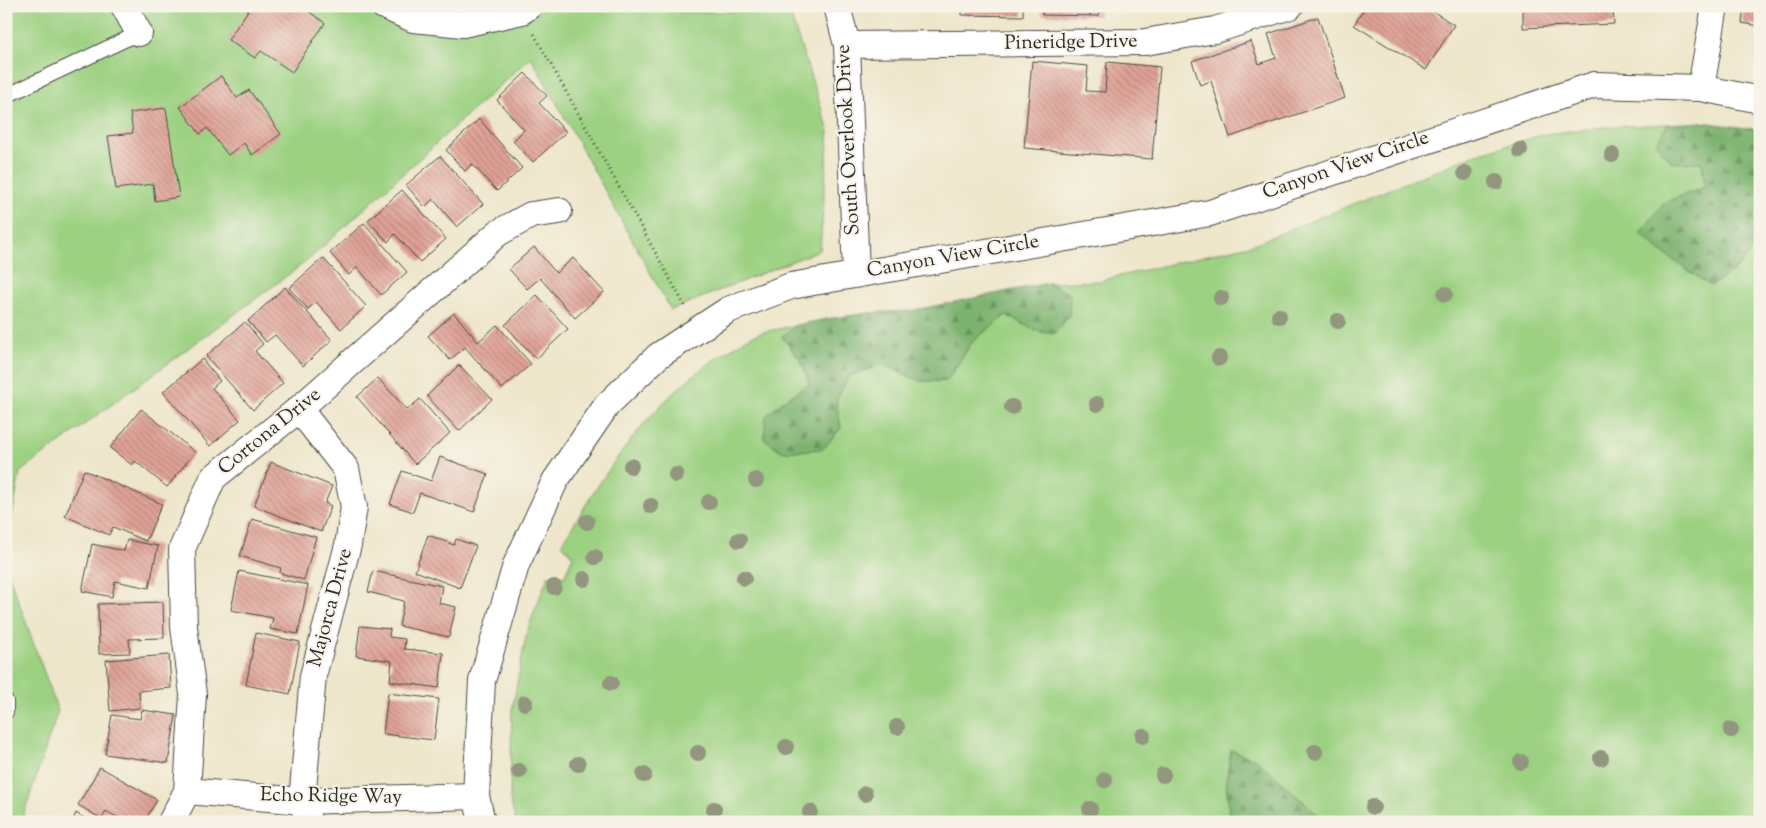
<svg xmlns="http://www.w3.org/2000/svg" width="1766" height="828" font-family="'Sorts Mill Goudy',serif">
<defs>
<pattern id="forest-firs" width="22" height="20" patternUnits="userSpaceOnUse" patternTransform="scale(1.25)"><rect width="22" height="20" fill="#7db370"/><path d="M5 1l3.5 6h-7zM16 11l3.5 6h-7z" fill="#67925c"/></pattern>
<pattern id="building-back-hatch" width="6" height="6" patternUnits="userSpaceOnUse" patternTransform="scale(1.25)"><rect width="6" height="6" fill="#e0a296"/><path d="M-1 5l2 2M0 0l6 6M5-1l2 2" fill="none" stroke="#b6847b"/></pattern>
</defs>
<rect width="100%" height="100%" fill="#f7f3e8"/>
<filter id="ink" filterUnits="userSpaceOnUse"><feTurbulence type="fractalNoise" baseFrequency=".02" numOctaves="2"/><feDisplacementMap in="SourceGraphic" scale="10" xChannelSelector="R" yChannelSelector="G"/><feConvolveMatrix kernelMatrix="1 2 1 2 8 2 1 2 1" color-interpolation-filters="sRGB"/></filter>
<filter id="wash" filterUnits="userSpaceOnUse"><feTurbulence type="fractalNoise" baseFrequency=".0096" numOctaves="4" result="noise"/><feDisplacementMap in="SourceGraphic" scale="20" xChannelSelector="R" yChannelSelector="G"/><feGaussianBlur stdDeviation="1.12" result="paint"/><feColorMatrix in="noise" values="0 0 0 0 0 0 0 0 0 0 0 0 0 0 0 0 0 1.4 0 .05"/><feComposite in="paint" operator="in"/></filter>
<g filter="url(#wash)">
<rect width="100%" height="100%" fill="#eee6ca"/>
<g fill="#9cd182" stroke="#647e56">
<path d="M6 6H678V12L789 11 829 131 820 250 671 310 531 57 307 261 20 472 6 552Z"/>
<path d="M1668 124 1656 144 1702 162 1705 187 1665 202 1641 234 1660 251 1711 286 1736 269 1760 241V822H1325L1310 806 1232 750 1226 781 1230 822H516L510 800 512 710 527 631 548 576 564 577 573 556 562 544C606 470 652 398 726 352 735 347 743 340 752 336 766 330 782 329 797 325L782 337 802 362 809 384 783 401 841 428 836 401 849 376 883 364 920 381H947L972 342 1006 315 1036 331 1070 294 1048 283 1099 281 1254 244 1474 155 1545 134 1604 127Z"/>
<path d="M6 567 58 711 21 822H6Z"/>
</g>
<g fill="url(#forest-firs)" stroke="#546f4e">
<path d="M1702 122 1760 130V241L1736 269 1711 286 1660 251 1640 233 1665 202 1705 187 1702 162 1672 163 1656 144 1668 124Z"/>
<path d="M1048 283 1070 294 1069 316 1054 334 1036 331 1006 315 972 342 947 381H920L883 364 849 376 836 401 841 428 823 449 783 452 764 439 766 416 783 401 809 384 802 362 782 336 797 325 827 319 868 313 910 311Z"/>
<path d="M1231 750 1257 760 1325 822H1230L1226 781Z"/>
</g>
<g id="blocks">
<g fill="url(#building-back-hatch)">
<path d="M251 6H301L325 23 292 72 261 51 255 58 228 40Z"/>
<path d="M962 6H1023V16L962 15Z"/>
<path d="M1042 6H1099V16L1042 15Z"/>
<path d="M1366 6H1425L1454 25 1426 70 1354 25Z"/>
<path d="M1523 6H1613L1614 24 1523 28Z"/>
<path d="M1744 6H1760V26L1742 23Z"/>
<path d="M1318 17 1345 98 1230 137 1211 81 1200 85 1192 61 1251 41 1259 64 1276 58 1268 34Z"/>
<path d="M1032 61 1088 66 1086 91 1105 92 1107 62 1160 67 1152 159 1024 148Z"/>
<path d="M525 73 547 96 539 103 566 132 533 162 513 141 524 130 497 100Z"/>
<path d="M221 76 237 98 249 90 281 134 252 155 244 143 228 155 207 128 200 134 180 107Z"/>
<path d="M166 108 179 197 155 201 153 184 116 189 108 136 133 133 130 113Z"/>
<path d="M479 119 522 168 497 191 472 164 465 171 446 150Z"/>
<path d="M440 156 483 204 457 227 433 199 425 207 406 185Z"/>
<path d="M402 190 446 239 420 262 395 234 388 242 368 220Z"/>
<path d="M364 223 407 272 381 295 357 267 349 275 330 253Z"/>
<path d="M534 247 556 273 573 258 604 292 575 318 540 278 527 289 509 269Z"/>
<path d="M323 258 366 306 341 329 316 302 308 309 289 288Z"/>
<path d="M285 287 332 340 303 366 275 335 266 342 248 321Z"/>
<path d="M537 295 568 329 536 359 505 325Z"/>
<path d="M454 313 478 342 497 325 531 364 502 389 465 347 450 360 428 336Z"/>
<path d="M245 322 263 344 255 351 283 383 253 410 206 356Z"/>
<path d="M202 359 220 381 212 388 240 420 210 446 163 392Z"/>
<path d="M459 365 492 399 459 431 427 396Z"/>
<path d="M378 378 407 410 420 399 450 433 415 464 357 397Z"/>
<path d="M141 409 195 452 167 487 135 461 132 465 110 448Z"/>
<path d="M440 457 488 474 474 512 420 493 413 512 390 504 402 471 431 481Z"/>
<path d="M271 462 332 486 325 503 331 506 321 532 254 506Z"/>
<path d="M84 470 162 504 146 541 113 527 109 535 65 516Z"/>
<path d="M252 519 316 537 304 580 280 573 281 568 240 556Z"/>
<path d="M428 535 454 545 456 539 476 546 460 588 415 571Z"/>
<path d="M127 540 158 546 149 588 115 581 112 597 82 591 92 544 124 551Z"/>
<path d="M239 571 308 585 298 634 270 629 273 618 231 610Z"/>
<path d="M373 571 442 586 439 603 456 607 449 637 399 626 404 601 368 592Z"/>
<path d="M163 602 164 638 129 639 130 653 99 654 98 604Z"/>
<path d="M360 626 390 629 389 637 405 639 404 649 443 653 439 688 390 681 392 661 356 656Z"/>
<path d="M256 633 300 642 290 694 246 685Z"/>
<path d="M169 655 171 688 139 691 140 708 110 711 106 660Z"/>
<path d="M388 693 439 699 434 740 383 734Z"/>
<path d="M142 710 176 715 168 763 105 754 112 715 140 719Z"/>
<path d="M100 767 157 800 144 822H125L106 811 102 819 78 805Z"/>
<path d="M76 813 91 822H72Z"/>
</g>
</g>
</g>
<g filter="url(#ink)">
<use href="#blocks" fill-opacity="0" stroke="#484743" stroke-width="1"/>
<g fill="none" stroke-linecap="round" stroke-linejoin="round">
<g stroke="#484743" stroke-width="16">
<g id="lane">
<path d="M6 96 139 33"/>
<path d="M6 701V712"/>
</g>
</g>
<g stroke="#484743" stroke-width="28">
<g id="street">
<path d="M124 6 139 33"/>
<path d="M384 6 413 19 463 24 522 11 529 6"/>
<path d="M837 6 847 45 856 274"/>
<path d="M847 45 1145 42 1215 30 1290 6"/>
<path d="M1701 88 1715 6"/>
<path d="M299 409 346 469 354 507 348 545 313 676 302 801 309 822"/>
<path d="M187 791 302 801 476 796"/>
<path d="M171 822 187 791 193 694 184 627 182 549 213 478 299 409 498 233 531 215 559 211"/>
<path d="M482 822 476 796 482 681 516 565 555 481 607 405 658 356 728 310 791 286 1210 213 1594 85 1701 88 1760 100"/>
</g>
</g>
<path stroke="#484743" stroke-width="3" stroke-dasharray="1 4" stroke-linecap="butt" d="M534 34 685 306"/>
<use href="#lane" stroke="#fff" stroke-width="14"/>
<use href="#street" stroke="#fff" stroke-width="26"/>
</g>
<g fill="#92967f">
<circle cx="1520" cy="150" r="8"/>
<circle cx="1612" cy="155" r="8"/>
<circle cx="1465" cy="173" r="8"/>
<circle cx="1496" cy="182" r="8"/>
<circle cx="1445" cy="294" r="8"/>
<circle cx="1221" cy="298" r="8"/>
<circle cx="1279" cy="316" r="8"/>
<circle cx="1338" cy="321" r="8"/>
<circle cx="1219" cy="358" r="8"/>
<circle cx="1097" cy="404" r="8"/>
<circle cx="1012" cy="407" r="8"/>
<circle cx="631" cy="466" r="8"/>
<circle cx="676" cy="475" r="8"/>
<circle cx="756" cy="480" r="8"/>
<circle cx="709" cy="502" r="8"/>
<circle cx="651" cy="506" r="8"/>
<circle cx="587" cy="522" r="8"/>
<circle cx="739" cy="540" r="8"/>
<circle cx="595" cy="557" r="8"/>
<circle cx="744" cy="578" r="8"/>
<circle cx="584" cy="579" r="8"/>
<circle cx="554" cy="587" r="8"/>
<circle cx="611" cy="683" r="8"/>
<circle cx="525" cy="703" r="8"/>
<circle cx="897" cy="727" r="8"/>
<circle cx="1731" cy="730" r="8"/>
<circle cx="1143" cy="736" r="8"/>
<circle cx="786" cy="747" r="8"/>
<circle cx="1315" cy="752" r="8"/>
<circle cx="698" cy="753" r="8"/>
<circle cx="1601" cy="758" r="8"/>
<circle cx="1521" cy="762" r="8"/>
<circle cx="578" cy="764" r="8"/>
<circle cx="519" cy="771" r="8"/>
<circle cx="644" cy="775" r="8"/>
<circle cx="1163" cy="775" r="8"/>
<circle cx="1105" cy="780" r="8"/>
<circle cx="865" cy="794" r="8"/>
<circle cx="1373" cy="807" r="8"/>
<circle cx="714" cy="809" r="8"/>
<circle cx="1090" cy="809" r="8"/>
<circle cx="810" cy="812" r="8"/>
</g>
</g>
<g text-anchor="middle" dominant-baseline="central" stroke-width="4" stroke-linejoin="round" paint-order="stroke">
<g font-size="20" fill="#2b2b2b" stroke="#f7f3e8">
<text transform="translate(1071 43) rotate(-1)">Pineridge Drive</text>
<text transform="translate(849 140) rotate(-93)">South Overlook Drive</text>
<text transform="translate(1346 166) rotate(-19)">Canyon View Circle</text>
<text transform="translate(953 257) rotate(-10)">Canyon View Circle</text>
<text transform="translate(270 432) rotate(-39)">Cortona Drive</text>
<text transform="translate(331 608) rotate(-75)">Majorca Drive</text>
<text transform="translate(331 797) rotate(1)">Echo Ridge Way</text>
</g>
</g>
<rect width="1766" height="828" fill="none" stroke="#f7f3e8" stroke-width="25"/>
</svg>
